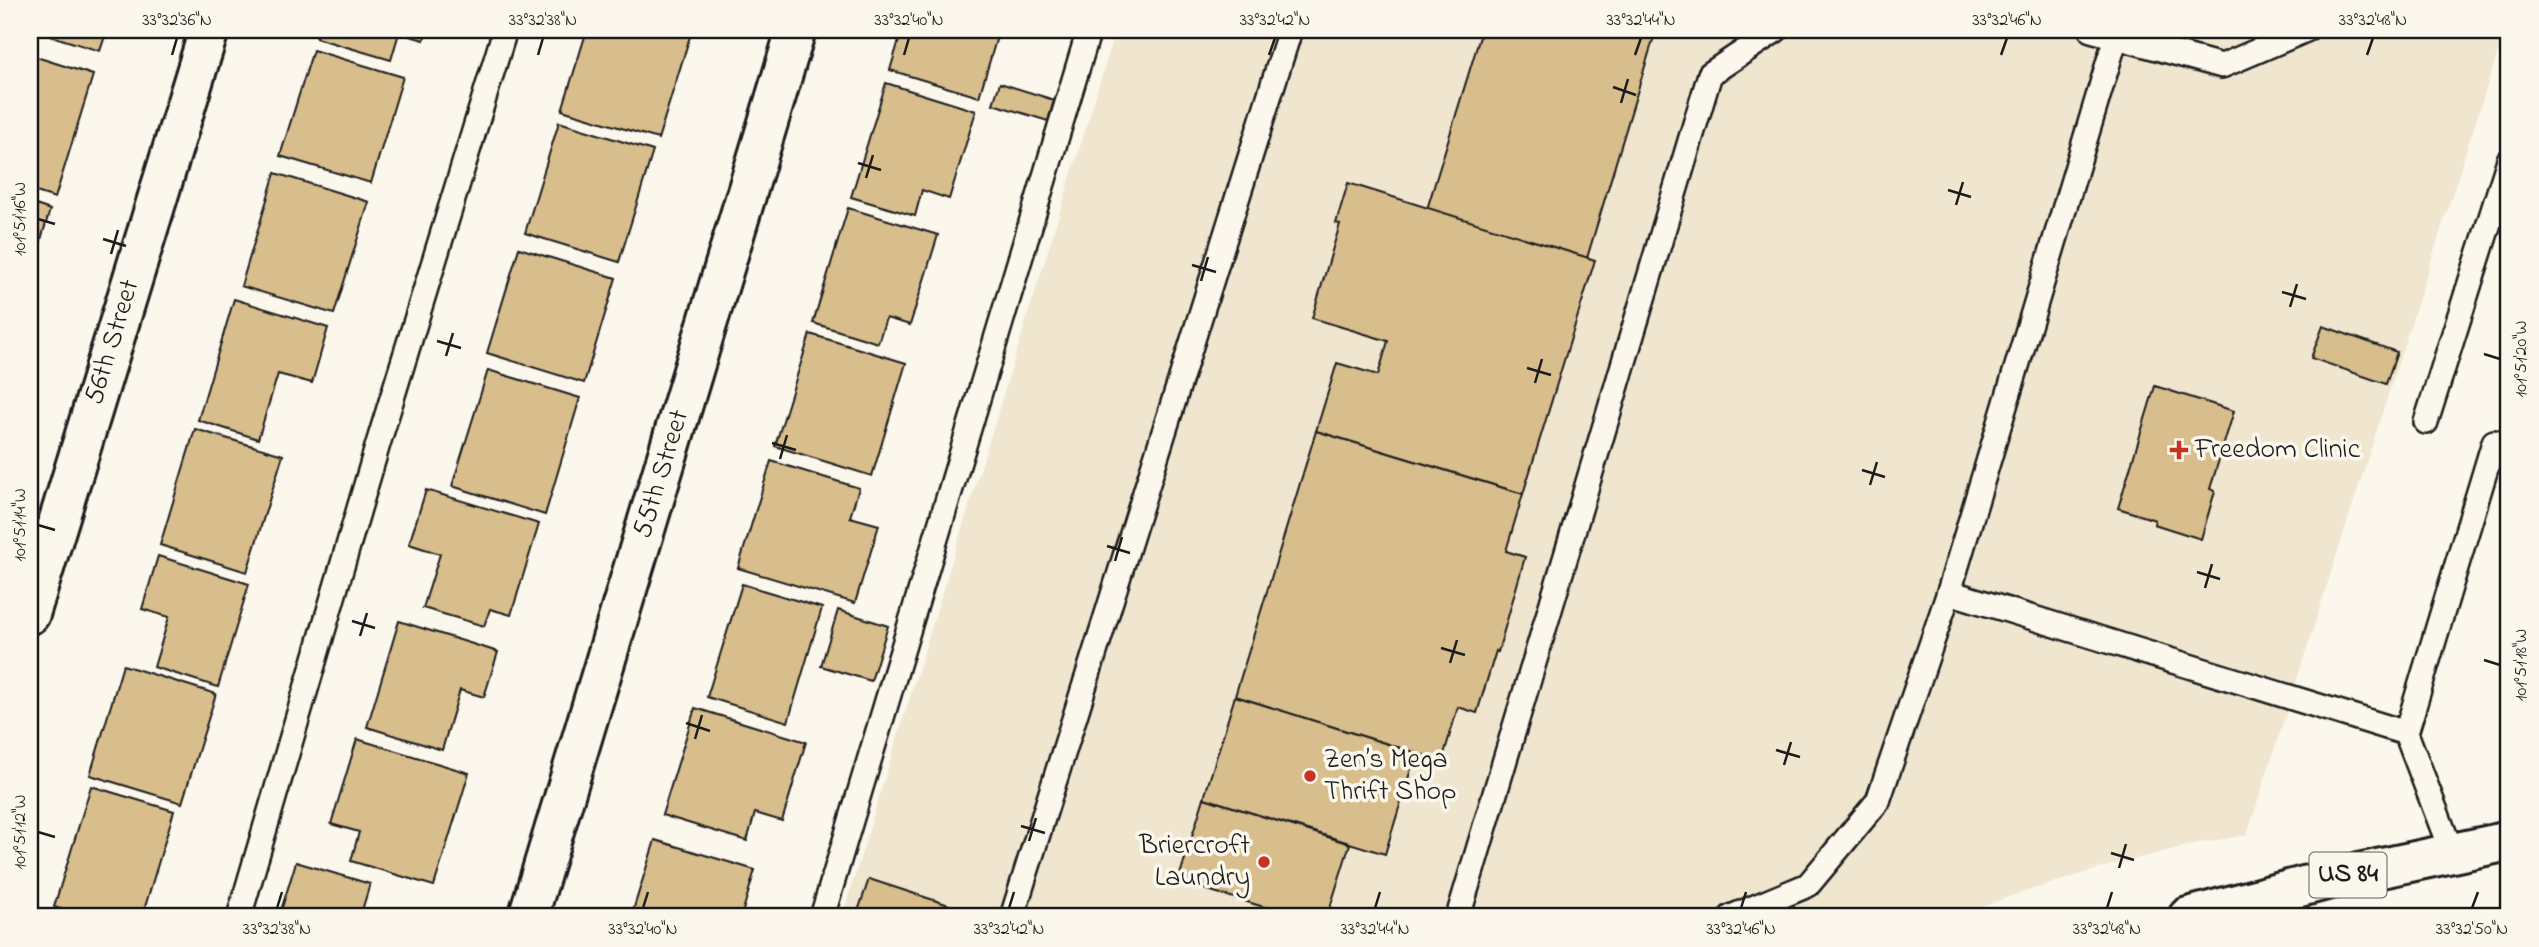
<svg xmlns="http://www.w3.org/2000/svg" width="2539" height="947" font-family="'Indie Flower',sans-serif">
<rect width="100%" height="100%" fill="#fbf7ec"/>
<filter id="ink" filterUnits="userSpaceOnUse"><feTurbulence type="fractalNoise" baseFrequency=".0143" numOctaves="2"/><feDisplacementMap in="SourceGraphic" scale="14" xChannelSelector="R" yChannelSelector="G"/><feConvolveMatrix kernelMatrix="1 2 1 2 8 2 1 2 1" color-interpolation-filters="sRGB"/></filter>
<g filter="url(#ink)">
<path fill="#f0e6d0" d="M1116 30H2505L2247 835 2194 844 2108 866 2005 898 1959 917H842Z"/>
<g fill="#d8bd8d" stroke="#1c1c1c" stroke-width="2">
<path d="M32 30H107L100 51Z"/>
<path d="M319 30H427L424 40 399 33 391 60 316 38Z"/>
<path d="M587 30H692L658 139 562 110Z"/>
<path d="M902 30H999L979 97 890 70Z"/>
<path d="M1482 30H1656L1587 258 1427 209Z"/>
<path d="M313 50 403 77 371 183 280 156Z"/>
<path d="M30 55 93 75 55 198 30 190Z"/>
<path d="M886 83 976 111 949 199 922 190 915 216 851 197Z"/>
<path d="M1000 83 1054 100 1048 121 993 104Z"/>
<path d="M559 122 653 151 619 262 525 233Z"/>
<path d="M275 173 369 202 334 314 241 286Z"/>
<path d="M1348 183 1595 260 1523 494 1316 431 1337 363 1378 375 1388 341 1312 318 1340 224 1336 223Z"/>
<path d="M30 203 50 210 30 276Z"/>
<path d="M848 208 938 235 910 325 886 318 878 343 813 323Z"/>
<path d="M519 248 616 278 584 383 487 353Z"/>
<path d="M234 299 328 328 312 383 278 374 258 439 198 420Z"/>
<path d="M2323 326 2397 352 2386 384 2311 358Z"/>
<path d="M810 334 906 363 872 476 775 446Z"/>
<path d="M488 370 580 398 545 515 452 486Z"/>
<path d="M2155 386 2234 411 2210 489 2215 491 2201 539 2154 524 2155 520 2118 508Z"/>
<path d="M195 429 283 455 247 572 160 545Z"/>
<path d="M1316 431 1523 494 1506 551 1525 557 1498 652 1496 651 1477 713 1458 707 1442 761 1235 696Z"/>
<path d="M771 461 859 488 850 517 879 525 855 603 738 568Z"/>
<path d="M426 490 539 524 511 615 490 609 484 626 423 608 440 554 409 544Z"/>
<path d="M158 556 249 584 218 687 154 667 169 617 142 609Z"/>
<path d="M742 584 822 608 788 722 707 697Z"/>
<path d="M838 610 888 626 871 681 821 666Z"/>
<path d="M399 621 498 652 484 697 460 690 442 750 367 727Z"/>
<path d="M123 665 216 694 182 803 90 775Z"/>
<path d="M1235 696 1416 753 1385 854 1204 798Z"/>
<path d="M695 708 806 742 782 821 755 813 747 841 662 815Z"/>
<path d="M357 739 469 773 434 886 351 861 359 832 331 824Z"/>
<path d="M91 786 174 811 142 917H86L54 907Z"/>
<path d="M1204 798 1350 844 1327 917H1297L1178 881Z"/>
<path d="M655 840 755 870 741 917H631Z"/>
<path d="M296 862 370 884 360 917H279Z"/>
<path d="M869 879 949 905 945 917H856Z"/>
</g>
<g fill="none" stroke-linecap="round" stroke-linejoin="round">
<g stroke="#1c1c1c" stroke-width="28">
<g id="lane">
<path d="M2091 30 2222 66 2306 30"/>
<path d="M2426 422 2509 160"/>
<path d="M1949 592 2406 733"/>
<path d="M2452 853 2406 733 2494 442"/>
<path d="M239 917 378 444 505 30"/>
<path d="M822 917 1089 30"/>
<path d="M1012 917 1290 30"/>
<path d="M1458 917 1710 74 1776 30"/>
<path d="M1731 917 1808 885 1878 801 1949 592 2116 37"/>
</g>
</g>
<g stroke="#1c1c1c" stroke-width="44">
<g id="street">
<path d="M30 614 209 30"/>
<path d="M528 917 796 30"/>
</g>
</g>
<g stroke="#1c1c1c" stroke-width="44">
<path id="highway" d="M2188 917 2330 879 2509 841"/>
</g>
<use href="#lane" stroke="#fbf7ec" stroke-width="23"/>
<use href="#street" stroke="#fbf7ec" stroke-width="38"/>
<use href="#highway" stroke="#fbf7ec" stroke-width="38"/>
</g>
</g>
<path fill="none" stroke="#1c1c1c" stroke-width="2.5" d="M172 55 177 38M538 55 543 38M904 55 909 38M1269 55 1275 38M1635 55 1641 38M2001 55 2007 38M2367 55 2373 38M1613 87 1636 95M1621 103 1628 79M858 163 881 170M866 178 873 155M1948 190 1971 197M1956 205 1963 182M38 219 55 224M103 239 126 246M111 254 118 230M1192 265 1216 272M1201 281 1208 257M2282 292 2306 299M2290 307 2297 284M437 341 461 348M2484 354 2500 359M446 356 453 333M1527 368 1551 375M1535 383 1542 359M772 443 796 450M780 459 787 435M1862 470 1885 477M1870 485 1877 462M38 525 55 530M1107 546 1130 553M1115 561 1122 537M2197 572 2220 579M2205 588 2212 564M352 621 375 628M360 636 367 613M1441 648 1465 655M2484 660 2500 665M1450 663 1457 640M686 723 710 731M695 739 702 715M1776 750 1800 757M1784 765 1791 742M1021 826 1045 833M38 832 55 837M1029 841 1036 818M2111 853 2134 860M2119 868 2126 844M277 908 282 892M643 908 648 892M1009 908 1014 892M1375 908 1380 892M1741 908 1746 892M2107 908 2112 892M2472 908 2478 892"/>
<g fill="#c8321e" stroke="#fbf7ec" stroke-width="2.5">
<path d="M2175.5 439.5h7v7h7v7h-7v7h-7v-7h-7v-7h7z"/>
<circle cx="1310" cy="776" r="7"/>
<circle cx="1264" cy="862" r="7"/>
</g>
<g text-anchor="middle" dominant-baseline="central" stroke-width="7" stroke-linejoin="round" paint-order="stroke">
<rect fill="#fbf7ec" stroke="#5f5e5a" stroke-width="2" x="2309.5" y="852.5" width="77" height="45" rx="5"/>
<g font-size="26" font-weight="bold" fill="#1c1c1c">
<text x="2348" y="875">US 84</text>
</g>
<g font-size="28" fill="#1c1c1c" stroke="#fbf7ec">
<text transform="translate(113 342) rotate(-73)">56th Street</text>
<text transform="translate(662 474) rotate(-73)">55th Street</text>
</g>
<g font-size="28" fill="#1c1c1c" stroke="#fbf7ec" text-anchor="start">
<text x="2195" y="450">Freedom Clinic</text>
<text x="1324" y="760">Zen’s Mega<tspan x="1324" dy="32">Thrift Shop</tspan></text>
<text x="1250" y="846" text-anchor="end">Briercroft<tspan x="1250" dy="32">Laundry</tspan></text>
</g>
</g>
<rect width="2539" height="947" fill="none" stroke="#fbf7ec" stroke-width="77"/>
<rect x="38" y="38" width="2462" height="870" fill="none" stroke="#1c1c1c" stroke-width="2.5"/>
<g font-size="18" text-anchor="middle" fill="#1c1c1c">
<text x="177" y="25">33°32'36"N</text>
<text x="543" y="25">33°32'38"N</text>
<text x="909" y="25">33°32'40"N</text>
<text x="1275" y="25">33°32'42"N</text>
<text x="1641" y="25">33°32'44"N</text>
<text x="2007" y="25">33°32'46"N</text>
<text x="2373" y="25">33°32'48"N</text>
<text transform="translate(19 219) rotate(-90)" y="6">101°51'16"W</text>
<text transform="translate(2520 359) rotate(-90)" y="6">101°51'20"W</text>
<text transform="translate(19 525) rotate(-90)" y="6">101°51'14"W</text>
<text transform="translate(2520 665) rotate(-90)" y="6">101°51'18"W</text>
<text transform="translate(19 832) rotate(-90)" y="6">101°51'12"W</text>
<text x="277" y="934">33°32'38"N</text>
<text x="643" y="934">33°32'40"N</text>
<text x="1009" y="934">33°32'42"N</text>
<text x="1375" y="934">33°32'44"N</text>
<text x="1741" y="934">33°32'46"N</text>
<text x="2107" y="934">33°32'48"N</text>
<text x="2472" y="934">33°32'50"N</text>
</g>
</svg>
